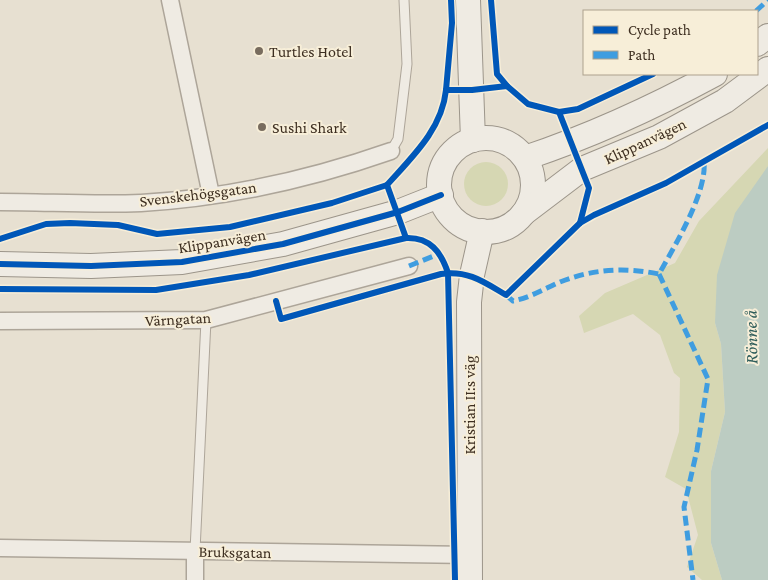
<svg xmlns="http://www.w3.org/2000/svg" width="768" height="580" font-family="'Crimson Pro',serif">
<rect width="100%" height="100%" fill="#e7e0d1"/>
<g fill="#d6d7b3">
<path d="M768 148V166L715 323 721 344 725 412 711 471V543L722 580H702L687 567 698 535 686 489 665 477 679 432 680 378 674 373 660 335 633 314 584 333 579 316 605 293 675 263 699 221Z"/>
<circle cx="486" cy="184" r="22"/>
</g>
<path fill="#bcccc2" d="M768 166V580H722L711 543V471L725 412 721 344 715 323 717 275 735 213Z"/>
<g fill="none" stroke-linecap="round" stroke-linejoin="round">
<g stroke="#ada599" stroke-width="11">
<g id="lane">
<path d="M391 151 398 139 407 64 404 0"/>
<path d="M195 551 206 320"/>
</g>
</g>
<g stroke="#ada599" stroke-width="19">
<g id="street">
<path d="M170 0 211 195"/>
<path d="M0 202C47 202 94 205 141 203 225 198 311 179 391 151"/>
<path d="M0 321 206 320 409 266"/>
<path d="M0 548 470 555"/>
<path d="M195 580V551"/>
</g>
</g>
<g stroke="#9c958a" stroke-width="26">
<g id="secondary">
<path d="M468 0 473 140"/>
<path d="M757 44 768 36"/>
<circle cx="486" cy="185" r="47"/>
<path d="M525 158C591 136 654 107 715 74"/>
<path d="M524 213 582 169 659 137 725 101 768 69"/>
<path d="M0 264 91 266 182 262 283 244 398 212 441 195"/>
<path d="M470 580 469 302 472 275 482 231"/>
</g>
</g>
<use href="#lane" stroke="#efebe3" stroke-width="9"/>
<use href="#street" stroke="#efebe3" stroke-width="16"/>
<use href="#secondary" stroke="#efebe3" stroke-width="24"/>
<g stroke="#3f9de0" stroke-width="5" stroke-dasharray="10 5" stroke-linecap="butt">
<path d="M756 11 768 0"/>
<path d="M409 266 441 253"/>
<path d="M659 274 708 379 697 450 684 507 693 580"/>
<path d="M506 295 513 301C529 298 544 289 560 282 593 269 624 267 659 274 674 247 707 193 704 162"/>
</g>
<g stroke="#f7eed8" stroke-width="9">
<g id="cycleway">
<path d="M491 0 497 74 507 86"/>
<path d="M446 90 452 23 451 0"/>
<path d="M559 112 578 109 653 74"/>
<path d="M0 239 46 224 70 223 118 225 157 234 230 227 332 203 387 185"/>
<path d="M0 264 91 266 182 262 283 244 398 212 441 195"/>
<path d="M0 289 156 290 249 275 406 238"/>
<path d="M276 301 281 319 441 274C468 270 484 282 506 295L580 223 594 215 666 183 768 125"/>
<path d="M455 580 448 273C441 252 430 237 406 238L387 185C413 156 442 129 446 90H472L507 86 528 104 559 112 589 188 580 223"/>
</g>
</g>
<use href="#cycleway" stroke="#0057b8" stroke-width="6"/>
</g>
<g fill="#786c5e" stroke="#f7eed8" stroke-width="2">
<circle cx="259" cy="51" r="5"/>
<circle cx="262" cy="127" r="5"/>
</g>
<g text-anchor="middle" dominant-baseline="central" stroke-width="4" stroke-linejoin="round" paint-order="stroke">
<g font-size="16" fill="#3d2e20" stroke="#f7eed8" text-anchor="start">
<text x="269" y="51">Turtles Hotel</text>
<text x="272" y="127">Sushi Shark</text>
</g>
<g font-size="16" fill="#3d2e20" stroke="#f7eed8">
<text transform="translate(645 141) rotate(-25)">Klippanvägen</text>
<text transform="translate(198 194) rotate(-7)">Svenskehögsgatan</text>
<text transform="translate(222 241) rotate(-9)">Klippanvägen</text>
<text transform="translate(178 319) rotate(-3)">Värngatan</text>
<text transform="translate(469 405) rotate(-90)">Kristian II:s väg</text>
<text transform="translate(235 552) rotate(1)">Bruksgatan</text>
</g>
<g font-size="18" font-style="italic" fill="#2f5d5a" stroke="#f7eed8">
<text transform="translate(751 337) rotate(-91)">Rönne å</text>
</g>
</g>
<rect x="583" y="10" width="175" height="65" fill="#f7eed8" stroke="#ada18e"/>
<rect x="593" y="26" width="25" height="8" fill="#0057b8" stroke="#ada18e"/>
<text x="628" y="35" font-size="15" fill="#3d2e20">Cycle path</text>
<rect x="593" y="51" width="25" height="8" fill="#3f9de0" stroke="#ada18e"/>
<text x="628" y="60" font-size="15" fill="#3d2e20">Path</text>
</svg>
